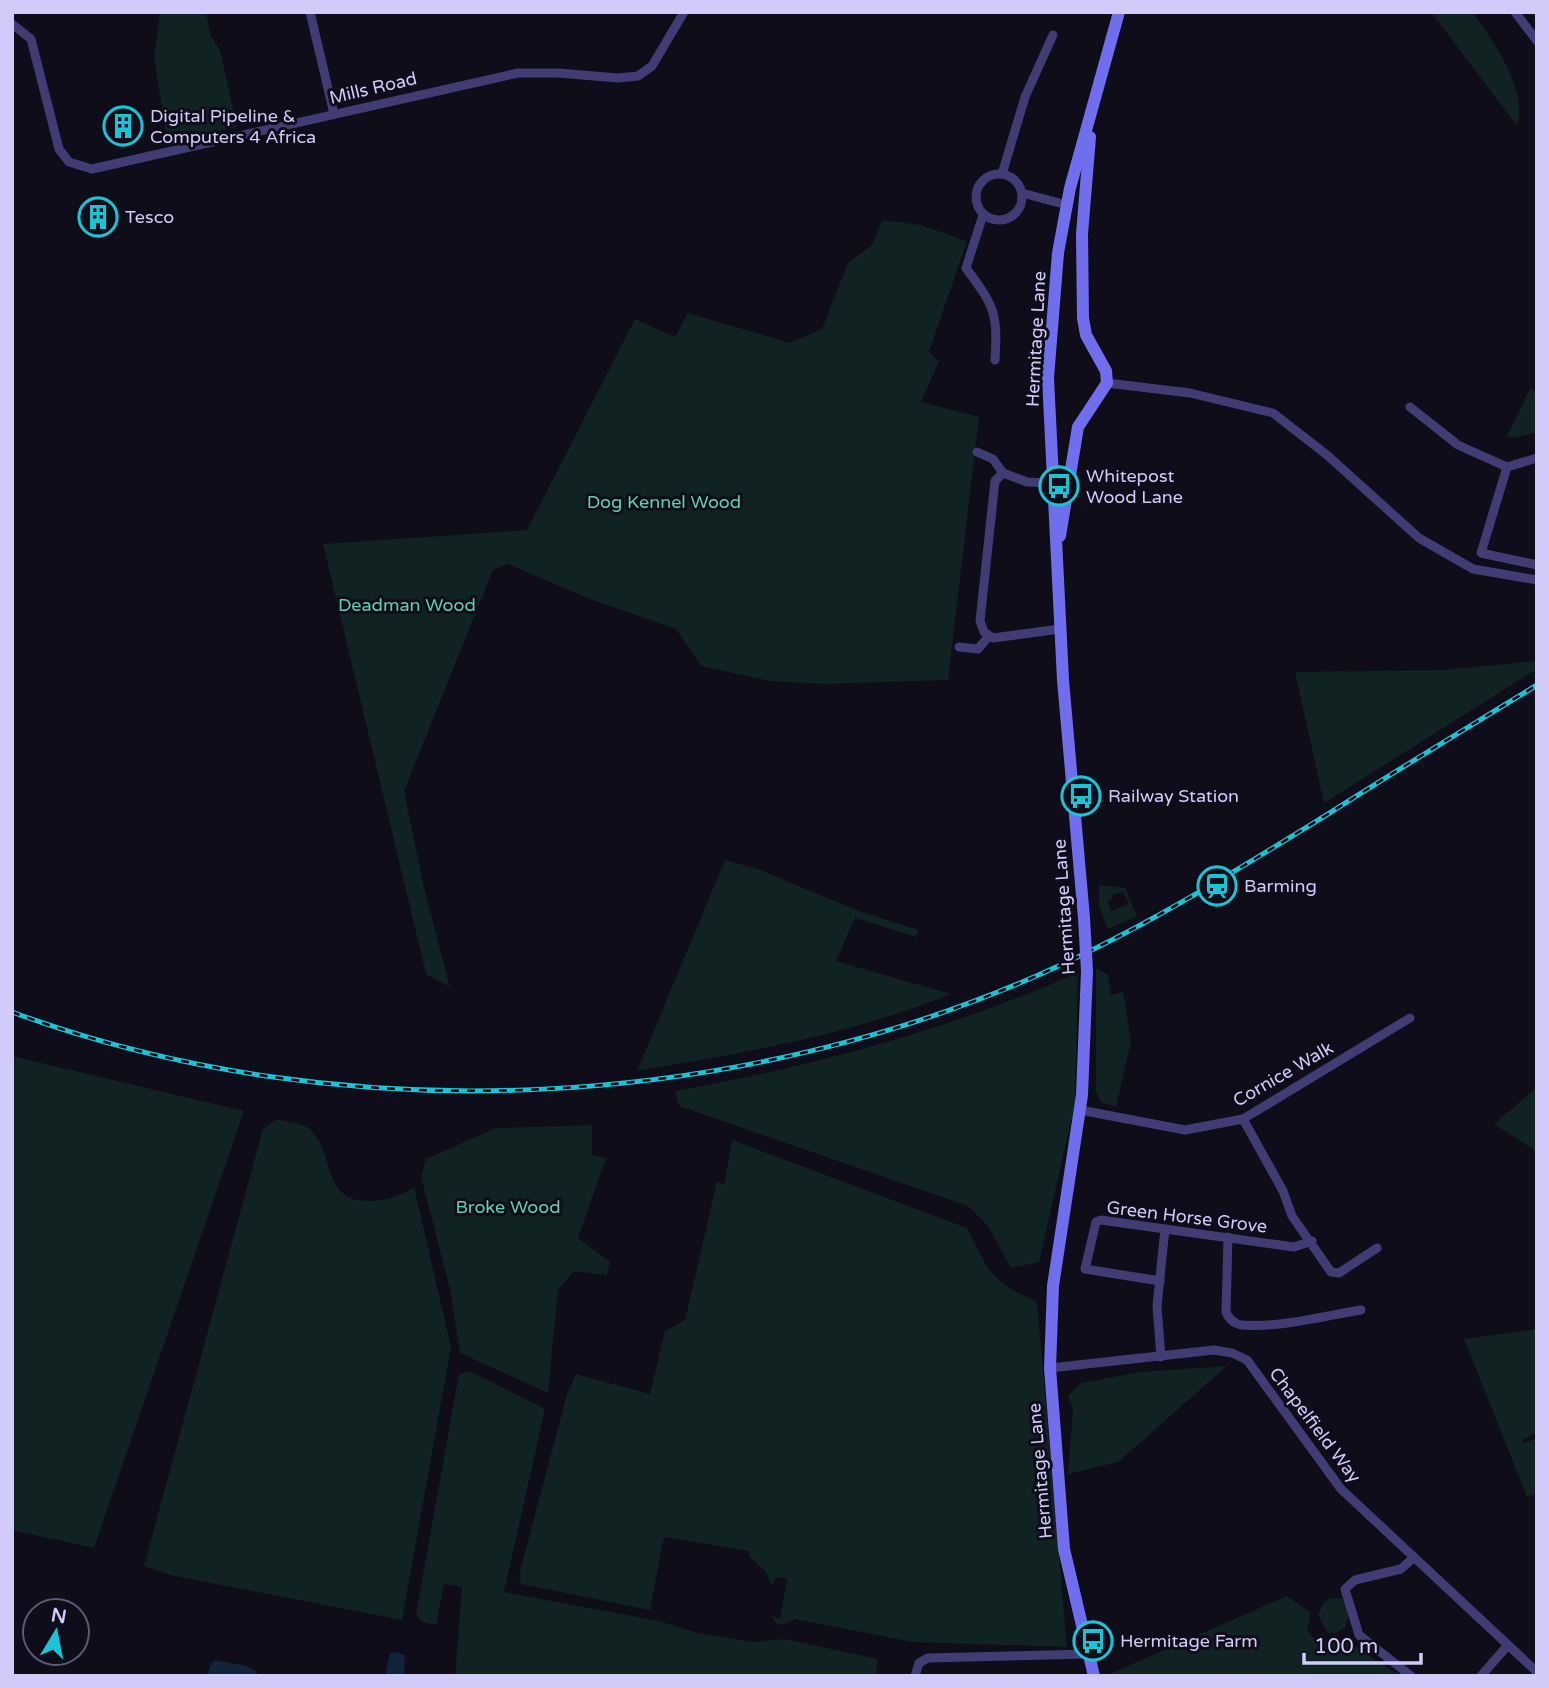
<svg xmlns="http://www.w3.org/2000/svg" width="1549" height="1688" font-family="'Varela Round',sans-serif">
<rect width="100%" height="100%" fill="#0f0d19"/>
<g fill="#102221" fill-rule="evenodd">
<path d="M160 12H206L211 37 220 50 237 127 167 141 154 56Z"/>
<path d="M1431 12H1472C1492 39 1529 91 1517 126Z"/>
<path d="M882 220 920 225 967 241 929 352 939 361 921 402 979 417 948 680 825 684 770 681 701 666 676 629 590 599 508 564 493 570 404 791 424 888 450 987 426 974 323 544 527 530 635 319 675 337 688 313 790 343 822 329 848 263 872 245Z"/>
<path d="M1530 389 1537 393V432L1514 438 1507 436Z"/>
<path d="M1537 661V669L1324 803 1295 672 1443 670Z"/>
<path d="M725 860 758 869 859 911 918 930 916 937 855 918 836 961 951 994C850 1035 744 1053 637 1071Z"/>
<path d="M1099 885 1125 888 1137 916 1108 929 1099 907ZM1123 892 1129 904 1111 911 1108 900 1113 899 1112 895Z"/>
<path d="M1096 968 1108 975 1111 995 1123 992 1131 1041 1116 1107 1101 1102 1096 1091Z"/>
<path d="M1078 973 1075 1104 1039 1262 1011 1268 988 1226 968 1206 679 1106 675 1091C816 1066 946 1030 1078 973Z"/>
<path d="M12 1056 244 1111 94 1548 12 1530Z"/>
<path d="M1537 1087V1152L1494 1124Z"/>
<path d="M277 1119C286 1122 301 1123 308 1128 336 1149 320 1202 369 1201 387 1201 400 1196 414 1187L451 1347 402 1620 170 1575 144 1566 263 1129Z"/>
<path d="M592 1125V1155L606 1158 578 1238 610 1262 607 1275 574 1271 558 1290 548 1393 460 1353 450 1289 421 1177 426 1159 496 1128Z"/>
<path d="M732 1140 967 1228C990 1273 989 1280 1037 1302L1067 1647 912 1642 795 1619 782 1625 777 1624 771 1616 780 1619 787 1579 775 1577 774 1584 770 1583 766 1572 749 1556V1551L664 1537 650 1610 521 1584 519 1575 567 1394 576 1374 650 1394 665 1331 685 1320 717 1181 724 1185Z"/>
<path d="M1537 1329V1433L1522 1440 1524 1443 1537 1438V1493L1527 1497 1464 1339Z"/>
<path d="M1227 1366 1118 1462 1068 1474 1073 1410 1068 1396 1081 1383 1140 1372Z"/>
<path d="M470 1371 545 1409 504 1592 659 1621 698 1633 753 1642 785 1639 878 1659 875 1676H455L462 1587 444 1584 436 1625 422 1622 416 1614 459 1374Z"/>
<path d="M1287 1596 1311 1613 1307 1631 1320 1644 1344 1639 1401 1676H1105Z"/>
<path d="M1331 1598 1343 1599 1349 1614 1345 1628 1336 1633H1328L1318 1615 1323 1603Z"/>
</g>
<g fill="#12243c">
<path d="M394 1652 405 1655 404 1676H385L390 1654Z"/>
<path d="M215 1660 246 1666 257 1672 256 1676H207L211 1664Z"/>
</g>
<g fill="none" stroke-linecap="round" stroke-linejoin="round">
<g stroke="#3f3d73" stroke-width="9">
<path d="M310 12 334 114"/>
<path d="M1515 12 1537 41"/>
<path d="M12 24 31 39 59 149 69 162 92 169 518 73H558L618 78 638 76 652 66 684 12"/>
<circle cx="999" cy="197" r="23"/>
<path d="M1002 174 1025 97 1053 35"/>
<path d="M1022 193 1067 205"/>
<path d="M983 215 966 268C994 306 998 312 995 360"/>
<path d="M1107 383 1190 393 1273 413 1327 455 1419 538 1473 569 1537 580"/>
<path d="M1410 407 1458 445 1507 467 1481 553 1537 565"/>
<path d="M977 452 993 459 1003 473"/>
<path d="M1507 467 1537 458"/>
<path d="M1051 483 1027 482 1003 473 995 481 980 621 984 632 993 638 1060 629"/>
<path d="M959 647 978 649 989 636"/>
<path d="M1080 1110 1185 1130 1243 1119 1410 1018"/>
<path d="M1243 1119 1283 1191 1292 1216 1331 1272 1339 1273 1377 1248"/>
<path d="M1228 1237 1226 1312C1229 1319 1234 1324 1242 1325 1280 1328 1323 1316 1361 1310"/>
<path d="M1160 1281 1085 1269 1096 1222 1101 1220 1294 1247 1312 1241"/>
<path d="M1161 1357 1157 1306 1165 1229"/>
<path d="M1050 1368 1214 1350 1232 1353 1247 1360 1341 1489 1537 1672"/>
<path d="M915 1676 919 1663 928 1658 1089 1654"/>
<path d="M1411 1676 1359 1635 1345 1589 1355 1580 1401 1569 1413 1558"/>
<path d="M1481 1676 1508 1645"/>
</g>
<g stroke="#706eed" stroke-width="12">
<path d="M1060 536 1078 427 1107 383 1106 371 1086 335 1083 318 1082 234 1090 137"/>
<path d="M1084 918 1063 680 1048 378 1058 253 1070 188 1119 12"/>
<path d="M1087 971 1082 1095 1053 1286 1050 1368 1064 1549 1094 1676"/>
</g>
<g stroke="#1bc4d5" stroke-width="5">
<path id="rail" d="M12 1012C343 1134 746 1112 1065 963 1157 920 1242 867 1328 814 1397 770 1467 728 1537 685"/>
</g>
<use href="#rail" stroke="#0f0d19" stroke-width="2.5" stroke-dasharray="8" stroke-linecap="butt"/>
<path stroke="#706eed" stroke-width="12" d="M1084 918 1087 971"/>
</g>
<defs>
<g id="building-ring" transform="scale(2.0125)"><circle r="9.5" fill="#0f0d19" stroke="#1bc4d5" stroke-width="1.5"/><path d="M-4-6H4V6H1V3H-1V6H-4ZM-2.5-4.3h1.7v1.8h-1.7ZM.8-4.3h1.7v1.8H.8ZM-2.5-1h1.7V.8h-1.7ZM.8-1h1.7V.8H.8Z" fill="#1bc4d5"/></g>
<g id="bus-ring" transform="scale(2.0125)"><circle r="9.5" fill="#0f0d19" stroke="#1bc4d5" stroke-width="1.5"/><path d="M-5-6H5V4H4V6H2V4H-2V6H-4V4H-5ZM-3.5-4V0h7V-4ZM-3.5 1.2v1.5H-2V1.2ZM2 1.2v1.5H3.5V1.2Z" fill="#1bc4d5"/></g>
<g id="station-ring" transform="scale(2.0125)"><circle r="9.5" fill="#0f0d19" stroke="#1bc4d5" stroke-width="1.5"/><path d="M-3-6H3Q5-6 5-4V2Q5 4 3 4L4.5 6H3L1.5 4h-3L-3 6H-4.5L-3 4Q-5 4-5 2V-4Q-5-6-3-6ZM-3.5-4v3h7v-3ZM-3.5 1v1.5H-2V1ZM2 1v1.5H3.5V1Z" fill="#1bc4d5"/></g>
</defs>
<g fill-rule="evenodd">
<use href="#building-ring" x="123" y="126"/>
<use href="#building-ring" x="98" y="217"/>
<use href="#bus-ring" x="1059" y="486"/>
<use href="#bus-ring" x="1081" y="796"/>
<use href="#station-ring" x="1217" y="886"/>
<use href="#bus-ring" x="1093" y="1641"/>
</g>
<g text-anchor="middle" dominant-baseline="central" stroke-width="6" stroke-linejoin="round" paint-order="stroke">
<g font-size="18" fill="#d0cbf8" stroke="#0f0d19">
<text transform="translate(373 88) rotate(-13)">Mills Road</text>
<text transform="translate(1036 339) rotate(-87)">Hermitage Lane</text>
<text transform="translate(1064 907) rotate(-94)">Hermitage Lane</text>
<text transform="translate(1283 1074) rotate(-30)">Cornice Walk</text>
<text transform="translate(1187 1217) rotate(7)">Green Horse Grove</text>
<text transform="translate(1315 1425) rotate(53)">Chapelfield Way</text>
<text transform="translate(1040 1471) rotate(-95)">Hermitage Lane</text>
</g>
<g font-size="18" fill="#d0cbf8" stroke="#0f0d19" text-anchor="start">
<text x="150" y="116">Digital Pipeline &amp;<tspan x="150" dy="21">Computers 4 Africa</tspan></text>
<text x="125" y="217">Tesco</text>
<text x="1086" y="476">Whitepost<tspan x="1086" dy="21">Wood Lane</tspan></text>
<text x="1108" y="796">Railway Station</text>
<text x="1244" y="886">Barming</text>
<text x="1120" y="1641">Hermitage Farm</text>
</g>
<g font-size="18" fill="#62ceb1" stroke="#0f0d19">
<text x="664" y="502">Dog Kennel Wood</text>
<text x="407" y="605">Deadman Wood</text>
<text x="508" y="1207">Broke Wood</text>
</g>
</g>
<rect width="1549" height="1688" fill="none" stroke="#d0cbf8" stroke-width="28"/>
<g transform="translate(56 1632) rotate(10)"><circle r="33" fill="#0f0d19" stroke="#5c5972" stroke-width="2"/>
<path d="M0-5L12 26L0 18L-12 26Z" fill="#1bc4d5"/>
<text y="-10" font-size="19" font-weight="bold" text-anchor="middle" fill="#d0cbf8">N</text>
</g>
<path d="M1304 1653v10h117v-10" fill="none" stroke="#d0cbf8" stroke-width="3.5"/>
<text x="1314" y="1653" font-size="21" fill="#d0cbf8" stroke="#0f0d19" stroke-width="5" paint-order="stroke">100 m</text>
</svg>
